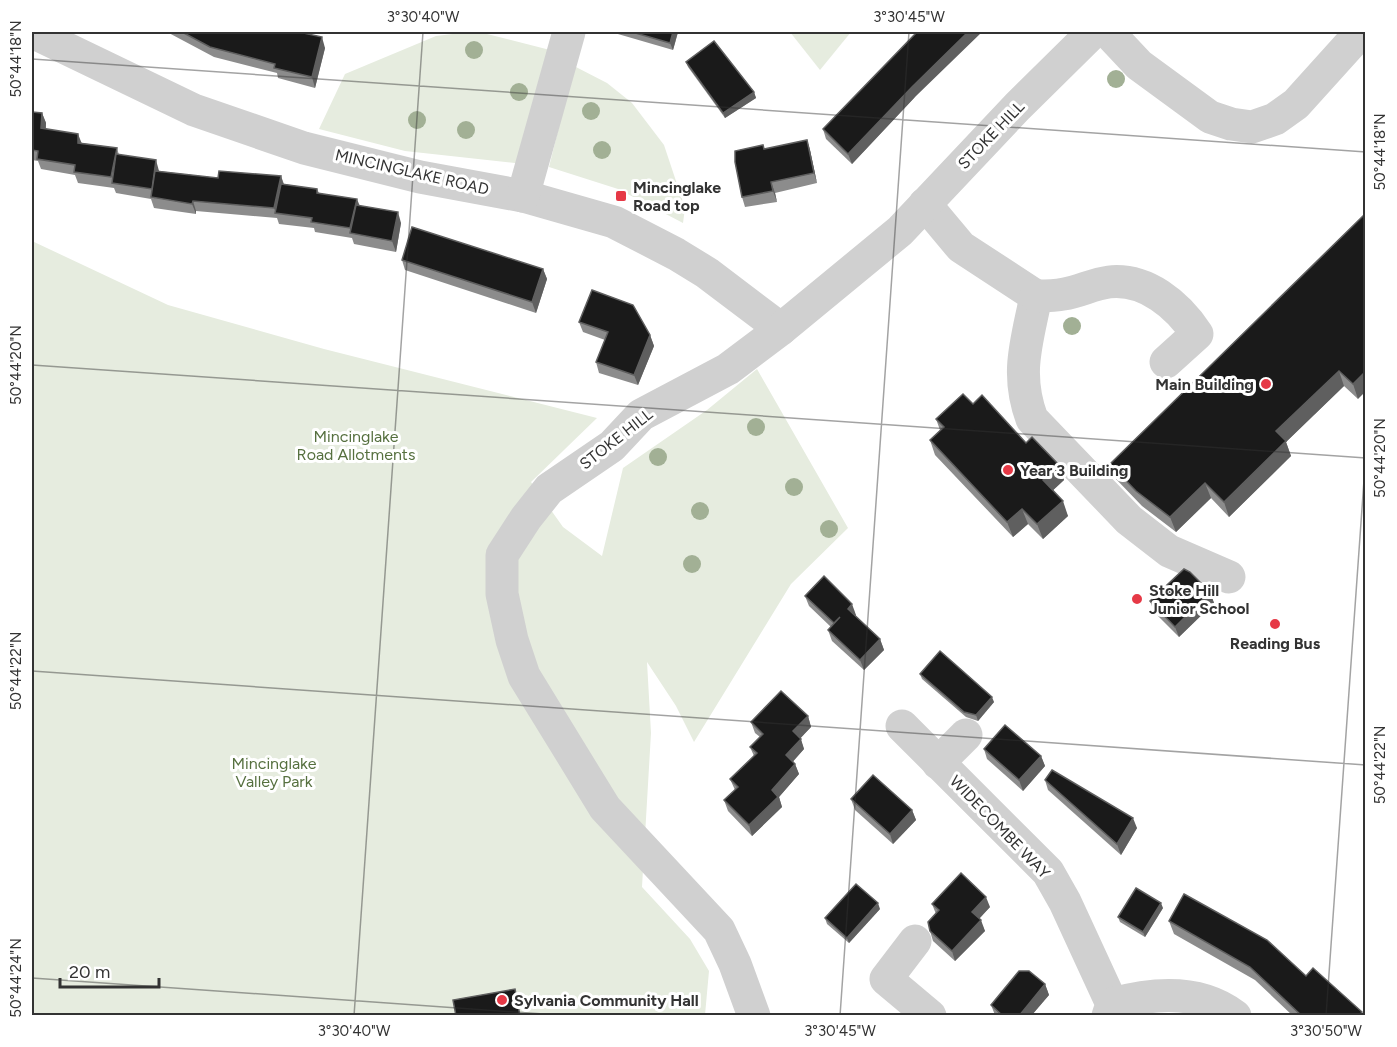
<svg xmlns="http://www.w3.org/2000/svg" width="1397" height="1047" font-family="Figtree,sans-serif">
<rect width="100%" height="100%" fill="#fff"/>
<g fill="#e6ecdf">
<path d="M469 32H479L550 50 524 164 405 151 319 129 345 74 436 36Z"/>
<path d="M790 32H851L820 70Z"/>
<path d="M574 66 607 83 632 103 664 145 685 208 683 223 618 189 549 167Z"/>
<path d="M32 241 168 305 324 349 597 418 531 482 563 527 602 556 623 468 707 410 757 369 848 528 791 584 694 742 676 706 647 662 651 733 642 887 690 939 709 971 705 1015 32 1016Z"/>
</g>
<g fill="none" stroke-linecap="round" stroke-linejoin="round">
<g stroke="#d0d0d0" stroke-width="33">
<path d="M32 32 194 110 304 148 420 177 523 196 614 222 676 254 707 273 781 329"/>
<path d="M1108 32 1139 65 1210 117 1231 124 1252 127 1275 119 1296 104 1361 32"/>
<path d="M523 196 569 32"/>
<path d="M925 204 961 247 1036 296C1027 342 1015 373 1032 419L1129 520 1169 551 1229 577"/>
<path d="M1036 296C1045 296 1055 296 1064 294 1079 292 1093 284 1109 282 1146 278 1178 305 1197 334L1166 362"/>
<path d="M902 726 1048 872 1065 902 1112 1004 1108 1016"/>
<path d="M938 763 966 735"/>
<path d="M915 941 886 979 930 1016"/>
<path d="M1112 1004C1152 993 1200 989 1235 1016"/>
<path d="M754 1016 735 964 719 930 605 808 524 676 512 640 502 594V555L526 518 549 489 612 446 641 415 728 369 781 329 900 231 1017 107 1093 32"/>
</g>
</g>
<g fill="#a2b095">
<circle cx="474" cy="50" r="9"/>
<circle cx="1116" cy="79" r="9"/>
<circle cx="519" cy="92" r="9"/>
<circle cx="591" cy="111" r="9"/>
<circle cx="417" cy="120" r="9"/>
<circle cx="466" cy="130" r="9"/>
<circle cx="602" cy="150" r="9"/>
<circle cx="1072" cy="326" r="9"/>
<circle cx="756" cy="427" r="9"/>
<circle cx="658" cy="457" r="9"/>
<circle cx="794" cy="487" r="9"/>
<circle cx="700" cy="511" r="9"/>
<circle cx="829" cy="529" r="9"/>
<circle cx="692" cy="564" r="9"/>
</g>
<g fill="#8c8c8c">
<path d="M167 32H299L325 48 315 88 278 78 277 73 214 57Z"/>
<path d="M611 32H678L673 50Z"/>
<path d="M686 62 754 92 756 98 725 118 688 67Z"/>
<path d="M915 97 852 164 826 139 823 129Z"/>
<path d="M32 112 42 113 46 123V129L82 143 117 148 119 155 159 171 218 178 281 176 284 184 317 189 319 193 359 206 401 223 396 252 354 244 352 238 315 232 314 228 279 224 277 218 196 211V214L154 208 151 199 116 193 114 188 78 183 75 175 41 169 38 161 32 160Z"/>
<path d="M807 140 810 150 817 183 775 193 777 202 745 207 742 197 765 149Z"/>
<path d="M1365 214 1358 399 1344 386 1286 442 1291 456 1229 517 1211 498 1176 532 1142 506 1116 479 1110 464Z"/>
<path d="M402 260 543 269 547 279 536 313 405 270Z"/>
<path d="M579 322 650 335 654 346 638 385 599 373 596 362 605 340 583 332Z"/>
<path d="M973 404 1026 443 1059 465 1064 480 1053 490 1068 516 1043 539 1028 524 1013 537 935 455 930 440 940 430 936 419Z"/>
<path d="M1210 592 1214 603 1179 637 1154 612 1150 601Z"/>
<path d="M805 596 856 615 855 616 880 639 884 650 864 670 832 641 828 630 831 627 809 606Z"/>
<path d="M920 674 994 702 978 721 966 717 922 679Z"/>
<path d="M808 716 811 727 800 738 804 749 793 761 795 764 799 774 779 797 782 807 752 836 728 811 724 800 735 790 730 779 754 756 750 747 760 737 755 733 751 722Z"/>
<path d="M984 749 1041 756 1045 766 1023 791 987 759Z"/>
<path d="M1045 780 1137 828 1121 855 1048 790Z"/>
<path d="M851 799 912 810 916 820 893 844 855 810Z"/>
<path d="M932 904 990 907 979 919 985 931 955 961 933 941 930 931 936 914Z"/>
<path d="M1163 908 1145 937 1120 922 1118 917Z"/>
<path d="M880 909 849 943 827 924 825 918Z"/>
<path d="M1169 921 1306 976 1364 1016H1293L1255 980 1174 934Z"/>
<path d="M1045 984 1049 995 1031 1016 995 1015 991 1005Z"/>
</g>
<g fill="#5f5f5f">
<path d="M673 32H678L673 50 670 43Z"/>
<path d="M968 32H982L915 97 852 164 848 154 912 87Z"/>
<path d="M322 37 325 48 315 88 312 77Z"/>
<path d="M754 92 756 98 725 118 723 113Z"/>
<path d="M42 113 46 123 45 139 41 128Z"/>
<path d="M78 134 82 144 78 143Z"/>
<path d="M807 140 810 150 817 183 814 173Z"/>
<path d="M156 160 159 171 155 199 152 189Z"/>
<path d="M281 176 284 186 276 213 274 208Z"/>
<path d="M771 182 775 193 777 202 773 191Z"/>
<path d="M357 199 361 209 352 234 350 228Z"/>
<path d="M193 201 196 211V214L192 204Z"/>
<path d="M398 212 401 223 396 252 392 241Z"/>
<path d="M543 269 547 279 536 313 532 302Z"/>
<path d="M650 335 654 346 638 385 634 375Z"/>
<path d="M1339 371 1344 386 1286 442 1291 456 1229 517 1224 502 1276 431Z"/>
<path d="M1365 372V392L1358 399 1353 384Z"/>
<path d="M1059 465 1064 480 1048 495 1043 480Z"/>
<path d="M1205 483 1211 498 1176 532 1170 517Z"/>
<path d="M1063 501 1068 516 1043 539 1037 524Z"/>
<path d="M1022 509 1028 524 1013 537 1007 522Z"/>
<path d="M1210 592 1214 603 1179 637 1175 627Z"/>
<path d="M852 604 856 615 852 619 848 609Z"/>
<path d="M880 639 884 650 864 670 860 660Z"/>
<path d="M992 697 994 702 978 721 976 715Z"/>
<path d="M808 716 811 727 797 742 793 731Z"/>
<path d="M801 739 804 749 790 765 786 755Z"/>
<path d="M1041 756 1045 766 1023 791 1019 780Z"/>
<path d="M795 764 799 774 779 797 782 807 752 836 749 825 772 790Z"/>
<path d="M912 810 916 820 893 844 890 834Z"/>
<path d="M1133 818 1137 828 1121 855 1117 844Z"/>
<path d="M986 897 990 907 976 922 972 912Z"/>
<path d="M878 903 880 909 849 943 847 938Z"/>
<path d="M1161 903 1163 908 1145 937 1143 932Z"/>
<path d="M981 920 985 931 955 961 952 951Z"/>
<path d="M1045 984 1049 995 1031 1016H1019Z"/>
</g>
<g fill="#1a1a1a" stroke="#5f5f5f" stroke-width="1.5">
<path d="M182 32H299L322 37 312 77 274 68 275 64 210 47Z"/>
<path d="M632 32H673L670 43Z"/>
<path d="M917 32H968L912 87 848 154 823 129Z"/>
<path d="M714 41 754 92 723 113 686 62Z"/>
<path d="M32 112 42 113 41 128 78 134V143L117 148 111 177 74 172 75 165 37 159 38 151 32 150Z"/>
<path d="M807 140 814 173 771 182 773 191 742 197 735 162V151L763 145 764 149Z"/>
<path d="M116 154 156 160 152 189 112 183Z"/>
<path d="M155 171 218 178 219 171 281 176 274 208 193 201 192 204 151 197Z"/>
<path d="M281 184 317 189V193L357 199 350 228 311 222 312 218 275 213Z"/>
<path d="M356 205 398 212 392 241 350 233Z"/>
<path d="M1365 214V372L1353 384 1339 371 1276 431 1286 441 1224 502 1205 483 1170 517 1136 491 1110 464Z"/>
<path d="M412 227 543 269 532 302 402 260Z"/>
<path d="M592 290 633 305 650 335 634 375 596 362 608 332 579 322Z"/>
<path d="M963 394 973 404 982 395 1026 443 1032 437 1059 465 1043 480 1063 501 1037 524 1022 509 1007 522 930 440 944 427 936 419Z"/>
<path d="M1184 569 1190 572 1210 592 1175 627 1150 601Z"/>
<path d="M824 576 852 604 848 609 880 639 860 660 828 630 840 617 834 623 805 596Z"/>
<path d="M940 651 992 697 976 715 964 712 920 674Z"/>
<path d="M781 691 808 716 793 731 801 739 786 755 795 764 772 790 778 797 749 825 724 800 738 787 730 779 757 753 750 747 763 734 751 722Z"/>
<path d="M1005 725 1041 756 1019 780 984 749Z"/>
<path d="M1052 770 1133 818 1117 844 1045 780Z"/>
<path d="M873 775 912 810 890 834 851 799Z"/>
<path d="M961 873 986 897 972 912 981 920 952 951 930 931 928 922 939 910 932 904Z"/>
<path d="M856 884 878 903 847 938 825 918Z"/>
<path d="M1136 888 1161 903 1143 932 1118 917Z"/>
<path d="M1184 894 1267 940 1306 976 1313 968 1362 1012 1359 1016H1302L1250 967 1169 921Z"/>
<path d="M1019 971H1029L1045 984 1019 1016H1003L991 1005Z"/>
<path d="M515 989 520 1016H456L453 1000Z"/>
</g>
<path fill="none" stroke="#333" stroke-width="1.5" stroke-opacity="0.45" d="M32 59 1366 152M32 365 1366 458M32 671 1366 765M32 978 572 1016M354 1016 423 32M840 1016 909 32M1326 1016 1366 452"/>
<g fill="#e63946" stroke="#fff" stroke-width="2">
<rect x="615" y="190" width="12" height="12" rx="3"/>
<circle cx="1266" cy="384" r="6"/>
<circle cx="1008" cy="470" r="6"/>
<circle cx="1137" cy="599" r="6"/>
<circle cx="1275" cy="624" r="6"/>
<circle cx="502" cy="1000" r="6"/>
</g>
<g text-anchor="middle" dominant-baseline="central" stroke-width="6" stroke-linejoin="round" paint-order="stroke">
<g font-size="16" fill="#333" stroke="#fff">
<text transform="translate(991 135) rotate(-46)">STOKE HILL</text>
<text transform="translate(412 172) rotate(13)">MINCINGLAKE ROAD</text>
<text transform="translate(616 439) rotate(-38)">STOKE HILL</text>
<text transform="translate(1000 827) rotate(46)">WIDECOMBE WAY</text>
</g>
<g font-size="16" font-weight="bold" fill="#333" stroke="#fff" text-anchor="start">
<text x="633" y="187">Mincinglake<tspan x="633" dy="18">Road top</tspan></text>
<text x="1254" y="384" text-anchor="end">Main Building</text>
<text x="1020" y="470">Year 3 Building</text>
<text x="1149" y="590">Stoke Hill<tspan x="1149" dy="18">Junior School</tspan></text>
<text x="1275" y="643" text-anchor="middle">Reading Bus</text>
<text x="514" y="1000">Sylvania Community Hall</text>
</g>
<g font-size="16" fill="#56703f" stroke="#fff">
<text x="356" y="436">Mincinglake<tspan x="356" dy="18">Road Allotments</tspan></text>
<text x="274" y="763">Mincinglake<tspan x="274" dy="18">Valley Park</tspan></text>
</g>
</g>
<rect width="1397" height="1047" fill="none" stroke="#ffffff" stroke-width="66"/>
<path d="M60 978v9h99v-9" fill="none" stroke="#333333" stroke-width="3"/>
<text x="69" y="978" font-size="18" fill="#333333" stroke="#ffffff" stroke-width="4.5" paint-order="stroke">20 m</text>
<rect x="33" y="33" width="1331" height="981" fill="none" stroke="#333" stroke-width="2"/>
<g font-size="15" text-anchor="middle" fill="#333">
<text x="423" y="22">3°30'40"W</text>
<text x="909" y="22">3°30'45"W</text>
<text transform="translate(16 59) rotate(-90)" y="5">50°44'18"N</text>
<text transform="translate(1380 152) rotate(-90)" y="5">50°44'18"N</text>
<text transform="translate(16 365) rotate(-90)" y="5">50°44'20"N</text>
<text transform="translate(1380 458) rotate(-90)" y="5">50°44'20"N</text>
<text transform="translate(16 671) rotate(-90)" y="5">50°44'22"N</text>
<text transform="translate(1380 765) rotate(-90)" y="5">50°44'22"N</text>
<text transform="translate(16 978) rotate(-90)" y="5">50°44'24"N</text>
<text x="354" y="1036">3°30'40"W</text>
<text x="840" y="1036">3°30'45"W</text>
<text x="1326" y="1036">3°30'50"W</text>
</g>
</svg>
